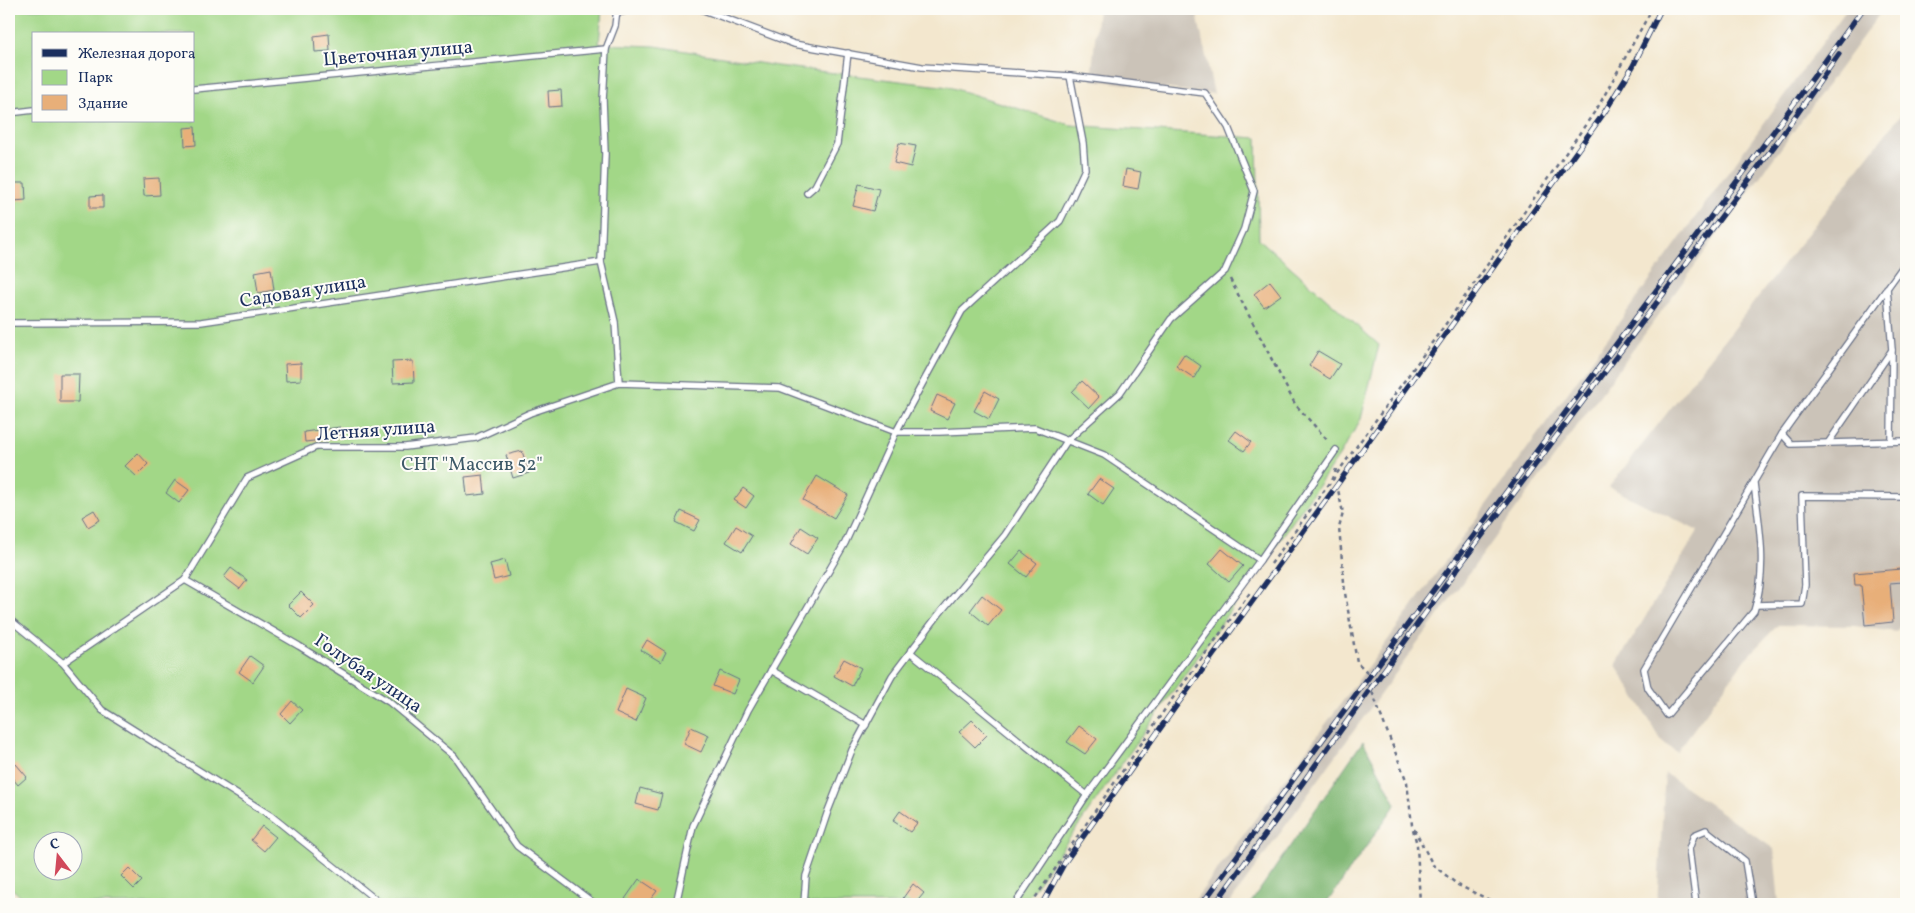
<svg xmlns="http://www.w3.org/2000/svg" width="1915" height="913" font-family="Vollkorn,serif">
<rect width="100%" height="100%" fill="#fdfcf7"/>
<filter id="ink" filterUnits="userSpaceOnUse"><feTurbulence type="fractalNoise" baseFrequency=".02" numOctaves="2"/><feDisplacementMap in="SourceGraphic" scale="10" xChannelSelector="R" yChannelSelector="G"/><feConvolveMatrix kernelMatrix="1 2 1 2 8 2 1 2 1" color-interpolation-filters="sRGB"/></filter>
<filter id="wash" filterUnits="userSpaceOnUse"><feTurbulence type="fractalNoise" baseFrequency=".0096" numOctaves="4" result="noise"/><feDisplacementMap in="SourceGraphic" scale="20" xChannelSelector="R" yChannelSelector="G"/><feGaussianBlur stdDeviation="1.12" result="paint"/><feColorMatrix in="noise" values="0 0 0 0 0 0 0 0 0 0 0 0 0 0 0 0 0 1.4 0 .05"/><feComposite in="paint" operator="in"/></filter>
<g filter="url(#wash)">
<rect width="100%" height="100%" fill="#f3e7ce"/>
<g fill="#cbc3b8">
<path d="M1098 9H1196L1214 94 1091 80Z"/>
<path d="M1847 9H1883L1379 696 1229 904H1192L1377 655Z"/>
<path d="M1906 108V617L1896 632 1855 626 1778 625 1745 659 1677 752 1663 743 1616 665 1698 531 1609 487Z"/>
<path d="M1665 773 1774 849 1779 904H1657Z"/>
</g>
<path fill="#a2d787" stroke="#5e8372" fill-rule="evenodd" d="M9 9H602L599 44 655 46 777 66 949 87 1071 125 1257 138 1259 239 1379 345 1361 419 1339 456 1023 904H29L9 886ZM34 34H194V121H34ZM42 840H72V870H42Z"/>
<path fill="#81b874" stroke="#4e7469" d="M1363 741 1396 804 1326 904H1250Z"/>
<g id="blocks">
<g fill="#e8af79">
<path d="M329 34 330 51 315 52 314 36Z"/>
<path d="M561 90 562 106 549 107 548 91Z"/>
<path d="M195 127 196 145 185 146 184 128Z"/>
<path d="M899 143 916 146 911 167 894 163Z"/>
<path d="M1126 169 1141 172 1138 189 1123 186Z"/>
<path d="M159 178 160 195 144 196 143 179Z"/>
<path d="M13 183H25L26 200 14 201Z"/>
<path d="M859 184 879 189 873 211 853 206Z"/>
<path d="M103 195V208H90V196Z"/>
<path d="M271 269 274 290 258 293 255 272Z"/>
<path d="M1270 281 1281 295 1264 307 1254 294Z"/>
<path d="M1318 351 1340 364 1330 379 1309 366Z"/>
<path d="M1184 354 1201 366 1194 378 1176 366Z"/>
<path d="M413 361 414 382 393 383 392 362Z"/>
<path d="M301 363V380L286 381 285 364Z"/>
<path d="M60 374H79L78 402H60Z"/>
<path d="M1082 381 1099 397 1089 408 1072 392Z"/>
<path d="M985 391 999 399 989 419 974 411Z"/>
<path d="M937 395 955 403 947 419 930 411Z"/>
<path d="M340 427 341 438 305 442 304 432Z"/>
<path d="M1236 431 1251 442 1244 451 1229 440Z"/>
<path d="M522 451 529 473 513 478 506 455Z"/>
<path d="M138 453 148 464 136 476 125 466Z"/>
<path d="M483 475 485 494 467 496 465 477Z"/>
<path d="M817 476 848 495 834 518 803 500Z"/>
<path d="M1099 479 1114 489 1103 505 1088 494Z"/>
<path d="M175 480 189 490 179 503 166 493Z"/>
<path d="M743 488 754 496 746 508 734 500Z"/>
<path d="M94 510 100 520 88 527 82 517Z"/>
<path d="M681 511 700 520 694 531 676 522Z"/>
<path d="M736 526 752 536 742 552 726 542Z"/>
<path d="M801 527 818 538 807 554 791 544Z"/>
<path d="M1222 549 1243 566 1229 582 1209 564Z"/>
<path d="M1021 551 1037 563 1026 577 1010 564Z"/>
<path d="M505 560 509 576 494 580 490 564Z"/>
<path d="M231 568 247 580 240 589 224 577Z"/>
<path d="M1902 569 1903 582 1890 583 1893 622 1865 625 1861 585H1855L1854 573Z"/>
<path d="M301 592 314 605 301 618 288 605Z"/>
<path d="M982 595 1001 610 988 626 970 611Z"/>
<path d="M647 640 666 652 661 662 641 650Z"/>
<path d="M250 656 264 666 253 682 239 672Z"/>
<path d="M844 659 861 668 852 686 834 676Z"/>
<path d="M720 671 739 680 733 694 713 686Z"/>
<path d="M626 689 646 698 636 722 616 713Z"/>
<path d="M292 701 302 710 290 723 281 714Z"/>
<path d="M972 720 987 735 975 747 959 732Z"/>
<path d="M1079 726 1097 739 1085 754 1067 742Z"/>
<path d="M691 727 709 735 701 752 684 744Z"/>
<path d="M16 764 27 777 18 785 9 774V770Z"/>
<path d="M640 788 662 794 658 810 636 804Z"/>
<path d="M900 811 917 823 910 832 893 821Z"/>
<path d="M262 826 276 837 264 851 251 840Z"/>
<path d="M129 868 142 881 134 889 121 876Z"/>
<path d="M639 879 657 891 647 904H633L625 899Z"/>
<path d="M913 884 924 893 915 904H912L903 898Z"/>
</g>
</g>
</g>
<g filter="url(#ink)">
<use href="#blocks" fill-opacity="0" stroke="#676f85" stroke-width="1"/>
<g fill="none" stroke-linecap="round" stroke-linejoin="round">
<g stroke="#676f85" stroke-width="8">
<g id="service">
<path d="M617 9 615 26 606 49 603 100 605 154 601 262 615 322 619 383"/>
<path d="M701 9 794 44 922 67 1070 76 1205 93 1228 127 1254 191 1244 229 1225 271 1171 319 1120 393 1067 441 1005 535 939 614 892 676 852 750 828 811 806 876 804 904"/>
<path d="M616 13 634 9"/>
<path d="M1070 76 1083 143 1085 169 1072 197 1060 221 962 311 896 432H939L1035 428 1104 455 1260 560"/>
<path d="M194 89 606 49"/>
<path d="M9 113 34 110"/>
<path d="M807 193 815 186 837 144 848 53"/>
<path d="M1906 262 1782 434 1791 444 1906 441"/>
<path d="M1887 288 1892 350"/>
<path d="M9 323 201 322 601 262"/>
<path d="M1828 443 1892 350 1891 441"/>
<path d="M1754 483C1759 525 1768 569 1754 611L1667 715 1648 688 1644 669 1782 434"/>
<path d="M185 580 299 646 389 702 454 756 517 846 595 904"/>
<path d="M1756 605 1802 604 1805 585 1802 496 1906 497"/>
<path d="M9 619 63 663 102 710 270 815 381 904"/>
<path d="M910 652 1087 795 1015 904"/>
<path d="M63 663 185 580 247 478 316 447H405L476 438 530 413 619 383 780 388 896 432 845 543 748 710 693 826 676 904"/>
<path d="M771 670 866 725"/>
<path d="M1087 795 1260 560 1336 450"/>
<path d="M1696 904 1689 849 1694 835 1706 830 1745 861 1752 904"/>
</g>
</g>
<g stroke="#676f85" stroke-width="2.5" stroke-dasharray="4 4" stroke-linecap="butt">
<path d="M1230 279 1295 404 1329 442"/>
<path d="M1336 469 1333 479 1337 485 1343 513 1339 528 1345 593 1357 662 1366 671 1367 678 1381 716 1407 782 1412 825 1417 845 1420 904"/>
<path d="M1271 564 1450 318 1598 107 1652 9"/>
<path d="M1414 829 1433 865 1458 885 1498 904"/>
<path d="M1031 904 1170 702 1252 590"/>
</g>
<use href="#service" stroke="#fff" stroke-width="5.5"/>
<g stroke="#1b2f5e" stroke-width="5.5">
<g id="rail">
<path d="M1042 904 1065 862 1174 709 1337 485 1604 113 1633 66 1661 9"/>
<path d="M1202 904C1420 604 1645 310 1863 9"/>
<path d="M1215 904 1463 561 1778 141 1839 54"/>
</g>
</g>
<use href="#rail" stroke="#fdfcf7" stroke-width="4" stroke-dasharray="11" stroke-linecap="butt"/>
</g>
</g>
<g text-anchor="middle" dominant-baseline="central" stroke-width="4" stroke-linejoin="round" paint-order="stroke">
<g font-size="19" fill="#1b2f5e" stroke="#fdfcf7">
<text transform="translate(398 54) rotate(-5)">Цветочная улица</text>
<text transform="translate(303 292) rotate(-9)">Садовая улица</text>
<text transform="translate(376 431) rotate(-4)">Летняя улица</text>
<text transform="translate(368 674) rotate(34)">Голубая улица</text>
</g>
<g font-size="19" fill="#3d5968" stroke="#fdfcf7">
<text x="472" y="465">СНТ "Массив 52"</text>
</g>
</g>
<rect width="1915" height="913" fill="none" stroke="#fdfcf7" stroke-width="30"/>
<rect x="32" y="32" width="162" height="90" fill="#fdfcf7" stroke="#a3aaba"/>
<rect x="42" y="49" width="25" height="8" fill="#1b2f5e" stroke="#a3aaba"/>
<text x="78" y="58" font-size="15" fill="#1b2f5e">Железная дорога</text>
<rect x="42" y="70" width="25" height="15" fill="#a2d787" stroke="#a3aaba"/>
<text x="78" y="82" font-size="15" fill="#1b2f5e">Парк</text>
<rect x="42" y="95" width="25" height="15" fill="#e8af79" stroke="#a3aaba"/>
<text x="78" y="108" font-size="15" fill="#1b2f5e">Здание</text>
<g transform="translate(58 856) rotate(344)"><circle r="24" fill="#fdfcf7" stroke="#a3aaba"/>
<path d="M0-4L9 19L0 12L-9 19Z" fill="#d1495b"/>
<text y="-8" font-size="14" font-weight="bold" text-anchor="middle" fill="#1b2f5e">С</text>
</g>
</svg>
